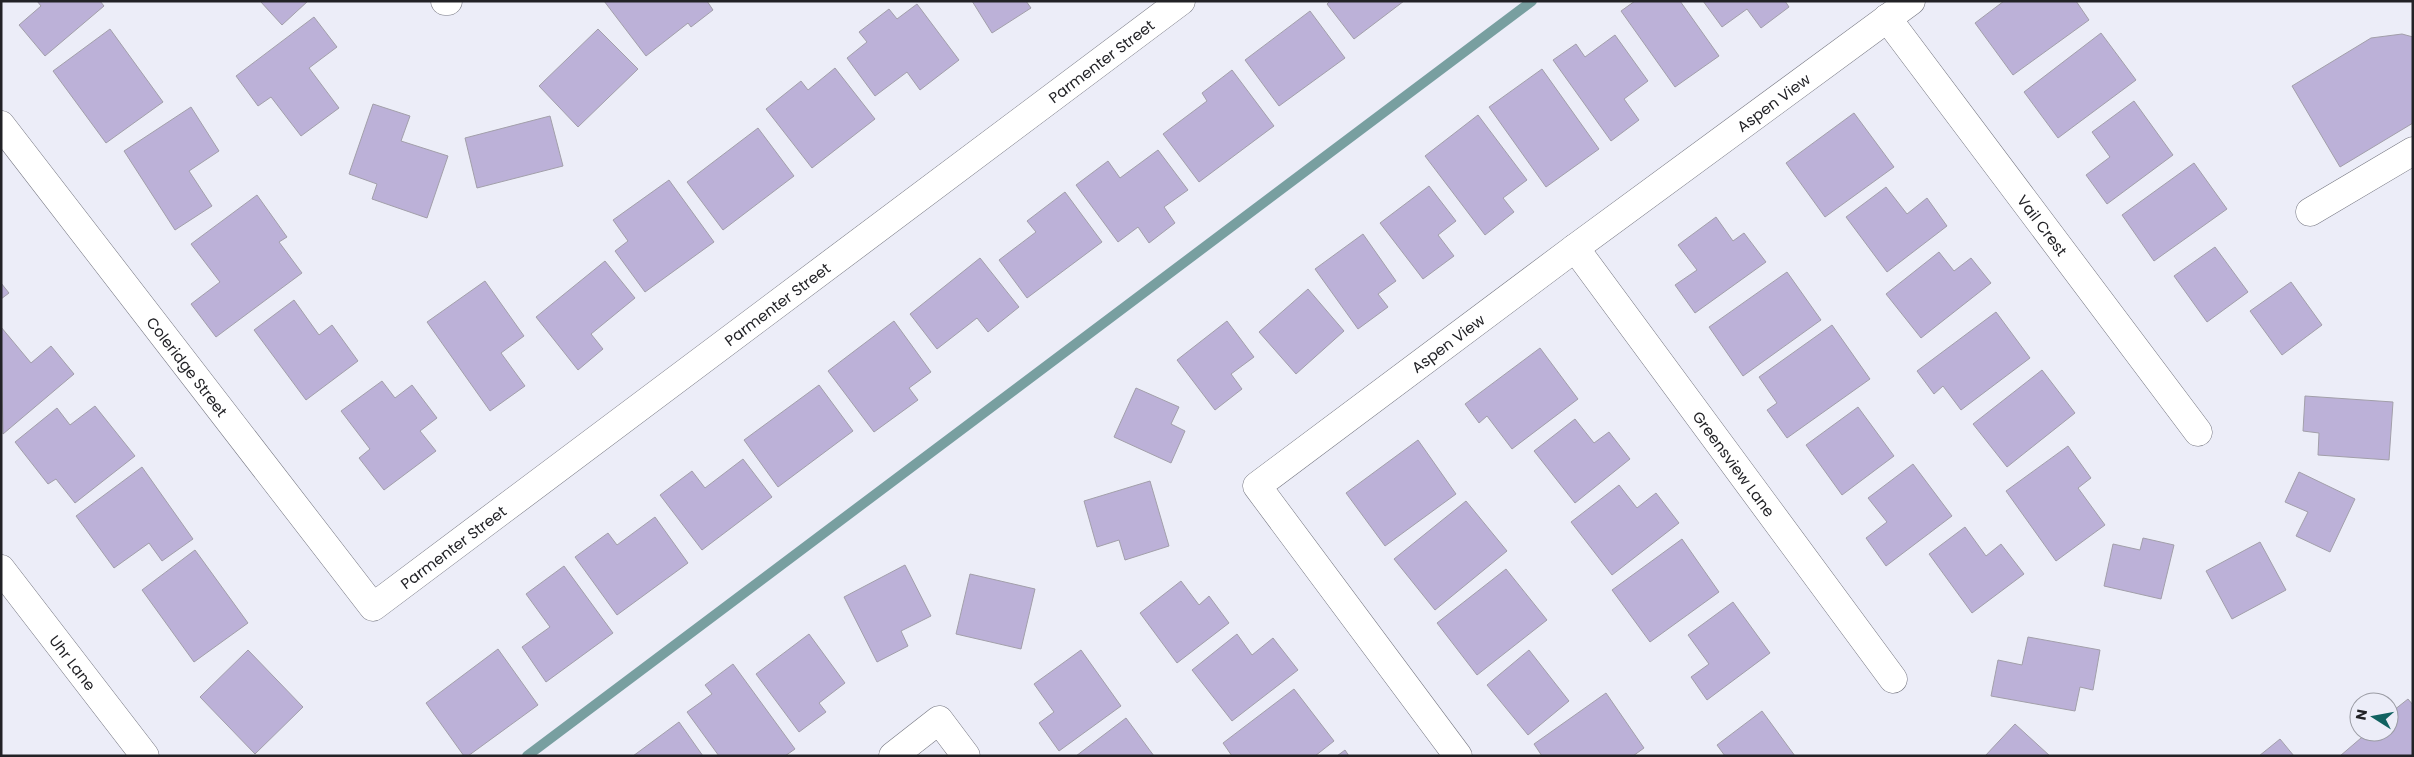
<svg xmlns="http://www.w3.org/2000/svg" width="2414" height="757" font-family="Poppins,sans-serif">
<rect width="100%" height="100%" fill="#ecedf8"/>
<g fill="none" stroke-linecap="round" stroke-linejoin="round">
<path stroke="#789fa0" stroke-width="10" d="M527 756 1532 1"/>
</g>
<g fill="#bcb1d8" stroke="#a29faa">
<path d="M37 1H100L104 6 45 56 19 25 41 6Z"/>
<path d="M260 1H308L282 25Z"/>
<path d="M604 1H707L713 10 691 27 688 23 646 56Z"/>
<path d="M972 1H1026L1031 8 992 33Z"/>
<path d="M1330 1H1404L1354 39 1327 4Z"/>
<path d="M1635 1H1680L1719 56 1675 87 1621 11Z"/>
<path d="M1703 1H1785L1789 7 1761 28 1747 9 1722 27Z"/>
<path d="M2004 1H2076L2089 20 2013 75 1975 23Z"/>
<path d="M917 4 959 60 920 90 907 72 875 96 847 58 867 42 859 32 889 9 897 19Z"/>
<path d="M1310 11 1345 58 1279 106 1245 60Z"/>
<path d="M314 17 337 47 309 68 339 108 301 136 271 97 258 106 236 76Z"/>
<path d="M110 29 163 102 106 143 53 71Z"/>
<path d="M598 29 638 69 578 127 539 86Z"/>
<path d="M2101 33 2136 80 2058 138 2024 92Z"/>
<path d="M2402 34 2413 37V123L2340 167 2292 86 2371 38Z"/>
<path d="M1615 35 1648 81 1624 99 1639 120 1611 141 1553 60 1576 44 1585 57Z"/>
<path d="M835 68 875 119 812 168 766 109 801 81 808 90Z"/>
<path d="M1542 69 1599 149 1546 187 1489 107Z"/>
<path d="M1232 70 1274 126 1199 182 1163 134 1207 101 1202 93Z"/>
<path d="M2134 101 2173 155 2107 204 2086 175 2110 157 2092 132Z"/>
<path d="M373 104 410 116 401 141 448 156 427 218 372 199 377 184 349 174Z"/>
<path d="M191 107 219 151 189 171 212 206 175 230 124 151Z"/>
<path d="M1854 113 1894 167 1825 217 1786 163Z"/>
<path d="M1478 115 1527 180 1503 198 1514 212 1485 235 1425 156Z"/>
<path d="M550 116 563 166 477 188 465 138Z"/>
<path d="M758 128 794 176 723 230 687 182Z"/>
<path d="M1158 150 1188 190 1164 207 1175 223 1149 243 1138 227 1118 242 1076 185 1108 161 1120 178Z"/>
<path d="M2194 163 2227 209 2154 261 2122 215Z"/>
<path d="M669 180 714 242 645 292 615 251 628 241 613 220Z"/>
<path d="M1429 186 1456 221 1438 235 1454 256 1423 279 1380 223Z"/>
<path d="M1886 187 1907 214 1927 198 1947 226 1887 272 1846 217Z"/>
<path d="M1065 192 1102 242 1027 298 999 260 1036 232 1027 221Z"/>
<path d="M257 195 287 237 279 242 302 273 216 337 191 304 220 282 191 244Z"/>
<path d="M1716 217 1733 241 1744 233 1766 262 1695 313 1675 285 1697 270 1678 245Z"/>
<path d="M1363 234 1396 281 1378 294 1388 307 1358 329 1315 269Z"/>
<path d="M2215 247 2248 292 2207 322 2174 276Z"/>
<path d="M1939 252 1954 271 1971 258 1991 283 1921 338 1886 294Z"/>
<path d="M980 258 1019 307 988 332 977 318 937 349 910 314Z"/>
<path d="M605 261 635 298 591 334 603 349 578 370 536 317Z"/>
<path d="M1787 272 1821 320 1743 376 1709 327Z"/>
<path d="M485 281 524 336 501 353 525 386 490 411 427 322Z"/>
<path d="M2291 282 2322 325 2282 355 2250 311Z"/>
<path d="M1 283 9 293 1 299Z"/>
<path d="M1308 289 1344 331 1296 374 1259 332Z"/>
<path d="M294 300 319 335 332 325 358 361 306 400 254 330Z"/>
<path d="M1996 312 2030 358 1961 410 1943 386 1934 394 1917 371Z"/>
<path d="M894 321 931 372 909 388 918 400 874 432 828 371Z"/>
<path d="M1227 321 1254 357 1231 374 1242 389 1215 410 1177 360Z"/>
<path d="M1832 325 1870 379 1787 438 1767 410 1777 403 1759 377Z"/>
<path d="M1 327 31 363 51 346 74 374 3 434Z"/>
<path d="M1540 348 1578 399 1512 449 1487 416 1479 423 1465 404Z"/>
<path d="M2042 370 2075 413 2007 467 1973 424Z"/>
<path d="M382 381 395 398 412 385 437 418 420 431 436 451 384 490 359 458 370 449 341 411Z"/>
<path d="M819 385 853 431 778 487 744 440Z"/>
<path d="M1136 388 1179 407 1171 424 1185 431 1171 463 1114 437Z"/>
<path d="M2305 396 2393 402 2389 460 2318 455 2319 433 2303 431Z"/>
<path d="M95 406 135 456 75 503 56 479 48 484 15 442 57 408 70 425Z"/>
<path d="M1858 407 1894 456 1842 495 1806 445Z"/>
<path d="M1575 419 1594 443 1609 432 1630 459 1575 503 1534 451Z"/>
<path d="M1418 440 1456 494 1385 546 1346 493Z"/>
<path d="M2068 446 2091 478 2078 488 2105 525 2056 561 2006 491Z"/>
<path d="M743 459 772 497 702 550 660 495 692 471 705 488Z"/>
<path d="M1913 464 1952 516 1886 566 1866 538 1887 522 1868 498Z"/>
<path d="M142 467 193 539 162 561 149 543 114 568 76 516Z"/>
<path d="M2299 472 2355 499 2330 552 2296 536 2308 512 2285 502Z"/>
<path d="M1150 481 1169 546 1125 560 1119 540 1097 547 1084 501Z"/>
<path d="M1619 485 1637 508 1656 493 1679 523 1612 575 1571 522Z"/>
<path d="M1466 501 1507 551 1435 610 1394 559Z"/>
<path d="M655 517 688 563 617 615 575 557 608 533 617 545Z"/>
<path d="M1965 527 1986 556 2001 544 2024 574 1972 613 1929 554Z"/>
<path d="M2143 538 2174 545 2161 599 2104 586 2113 544 2140 550Z"/>
<path d="M1682 539 1719 592 1650 642 1612 590Z"/>
<path d="M2260 542 2286 590 2232 619 2206 571Z"/>
<path d="M195 550 248 623 194 662 142 590Z"/>
<path d="M905 565 931 616 901 631 908 646 877 662 844 597Z"/>
<path d="M564 566 613 633 546 682 522 647 550 627 526 594Z"/>
<path d="M1506 569 1547 620 1477 675 1437 623Z"/>
<path d="M970 574 1035 589 1021 649 956 634Z"/>
<path d="M1181 581 1199 605 1209 596 1229 623 1177 663 1140 613Z"/>
<path d="M1733 602 1770 653 1707 700 1691 677 1709 664 1688 635Z"/>
<path d="M809 634 845 683 819 703 826 712 799 732 756 674Z"/>
<path d="M1237 634 1252 655 1273 638 1298 670 1232 721 1192 670Z"/>
<path d="M2028 637 2100 650 2093 690 2080 687 2075 711 1991 696 1998 660 2022 665Z"/>
<path d="M498 649 538 705 468 756H464L426 703Z"/>
<path d="M248 650 303 707 255 754 200 697Z"/>
<path d="M1081 650 1121 706 1059 751 1039 723 1054 712 1034 684Z"/>
<path d="M1529 650 1569 701 1528 735 1487 685Z"/>
<path d="M733 664 795 749 785 756H719L687 712 712 694 705 685Z"/>
<path d="M1294 689 1334 741 1315 756H1232L1223 743Z"/>
<path d="M1606 693 1644 748 1633 756H1542L1534 744Z"/>
<path d="M2408 699 2413 705V756H2340L2368 732H2389V714Z"/>
<path d="M1762 711 1795 756H1725L1717 745Z"/>
<path d="M1126 718 1154 756H1076Z"/>
<path d="M679 722 703 756H633Z"/>
<path d="M2015 724 2050 756H1985Z"/>
<path d="M2280 739 2294 756H2259Z"/>
<path d="M1345 750 1349 756H1337Z"/>
</g>
<g fill="none" stroke-linecap="round" stroke-linejoin="round">
<g stroke="#757680" stroke-width="29">
<g id="minor">
<path d="M445 1H448"/>
<path id="s1" d="M1887 18 2198 432"/>
<path id="s2" d="M1 125 373 607 1181 1"/>
<path d="M2310 212 2413 151"/>
<path id="s3" d="M1575 248 1893 679"/>
<path id="s4" d="M1 569 145 756"/>
<path d="M893 756 939 720 966 756"/>
<path id="s5" d="M1458 756 1257 486 1575 248 1911 1"/>
</g>
</g>
<use href="#minor" stroke="#fff" stroke-width="28"/>
</g>
<g text-anchor="middle" dominant-baseline="central" stroke-width="4" stroke-linejoin="round" paint-order="stroke">
<g font-size="15" fill="#222226" stroke="#ecedf8">
<text stroke="none"><textPath href="#s2" startOffset="1519">Parmenter Street</textPath></text>
<text stroke="none"><textPath href="#s5" startOffset="980">Aspen View</textPath></text>
<text stroke="none"><textPath href="#s1" startOffset="259">Vail Crest</textPath></text>
<text stroke="none"><textPath href="#s2" startOffset="1114">Parmenter Street</textPath></text>
<text stroke="none"><textPath href="#s5" startOffset="575">Aspen View</textPath></text>
<text stroke="none"><textPath href="#s2" startOffset="305">Coleridge Street</textPath></text>
<text stroke="none"><textPath href="#s3" startOffset="268">Greensview Lane</textPath></text>
<text stroke="none"><textPath href="#s2" startOffset="709">Parmenter Street</textPath></text>
<text stroke="none"><textPath href="#s4" startOffset="118">Uhr Lane</textPath></text>
</g>
</g>
<rect width="2414" height="757" fill="none" stroke="#222226" stroke-width="5"/>
<g transform="translate(2374 717) rotate(281)"><circle r="24" fill="#ecedf8" stroke="#9b9ca4"/>
<path d="M0-4L9 19L0 12L-9 19Z" fill="#116261"/>
<text y="-8" font-size="14" font-weight="bold" text-anchor="middle" fill="#222226">N</text>
</g>
</svg>
